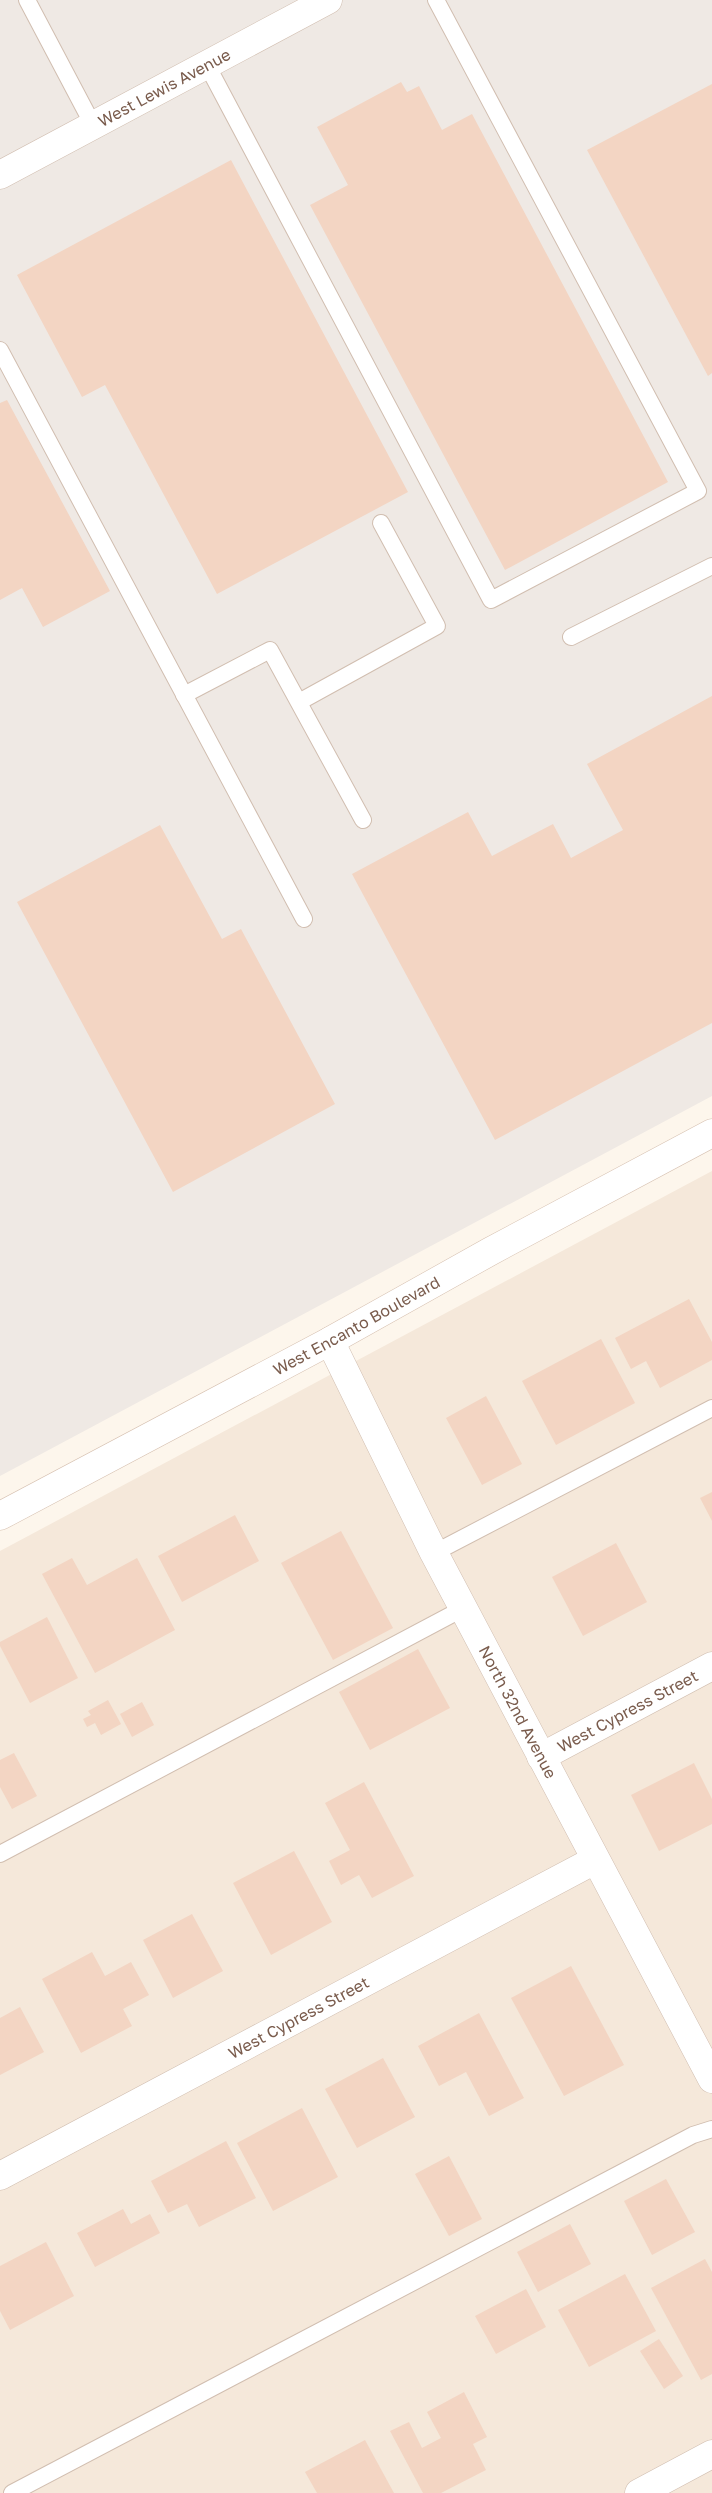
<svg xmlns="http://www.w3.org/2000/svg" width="712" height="2493" font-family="'Golos Text',sans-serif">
<rect width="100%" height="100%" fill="#fdf6ec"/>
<path fill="#f5e8da" d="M712 1171V2493H0V1551Z"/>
<path fill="#efe9e4" d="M0 0H712V1096L0 1476Z"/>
<g fill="#f3d5c3">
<path d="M401 82 407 92 419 86 442 130 472 114 668 482 505 570 310 205 348 185 317 127Z"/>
<path d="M712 84V373L708 376 587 150Z"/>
<path d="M231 160 408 492 217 594 105 385 82 397 17 275Z"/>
<path d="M7 400 110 591 43 627 22 588 0 600V403Z"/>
<path d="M712 696V1023L495 1140 352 874 468 812 492 856 553 824 571 858 623 830 587 764Z"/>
<path d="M160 825 222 939 241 929 335 1104 173 1192 17 902Z"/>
<path d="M689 1299 712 1342V1360L660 1388 646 1361 631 1369 615 1338Z"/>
<path d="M601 1339 635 1403 556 1445 522 1381Z"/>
<path d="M486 1396 522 1464 482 1485 446 1418Z"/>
<path d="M712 1492V1521L700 1498Z"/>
<path d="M235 1515 259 1561 182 1602 158 1556Z"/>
<path d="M341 1531 393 1628 333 1660 281 1563Z"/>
<path d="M616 1543 647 1602 583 1636 552 1577Z"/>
<path d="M72 1558 87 1585 137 1558 175 1630 95 1673 42 1574Z"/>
<path d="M47 1617 78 1678 30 1703 0 1646V1642Z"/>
<path d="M418 1649 450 1708 370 1750 339 1692Z"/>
<path d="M108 1700 121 1724 101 1735 95 1723 87 1727 83 1719 91 1715 88 1711Z"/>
<path d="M142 1702 154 1725 132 1737 120 1714Z"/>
<path d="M14 1753 37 1796 12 1809 0 1787V1760Z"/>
<path d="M694 1763 712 1799V1824L659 1851 631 1795Z"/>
<path d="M364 1782 414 1876 372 1898 359 1875 341 1885 329 1861 350 1850 325 1803Z"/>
<path d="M294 1851 332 1922 271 1955 233 1883Z"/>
<path d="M192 1914 223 1971 173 1998 143 1940Z"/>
<path d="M92 1952 105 1976 131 1962 149 1995 123 2009 132 2026 81 2053 42 1979Z"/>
<path d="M571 1966 624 2065 564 2096 511 1998Z"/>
<path d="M20 2007 44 2052 0 2075V2018Z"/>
<path d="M479 2013 524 2098 489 2116 466 2072 439 2086 418 2046Z"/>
<path d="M383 2058 415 2117 357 2148 325 2089Z"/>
<path d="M302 2108 338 2177 273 2211 237 2143Z"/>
<path d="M226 2141 256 2198 199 2227 187 2204 168 2213 151 2181Z"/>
<path d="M449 2156 482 2219 449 2236 415 2174Z"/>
<path d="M666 2179 695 2232 652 2255 624 2201Z"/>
<path d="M123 2209 131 2224 150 2214 160 2233 95 2267 77 2233Z"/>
<path d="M570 2224 591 2264 538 2292 517 2252Z"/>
<path d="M46 2242 74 2296 10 2330 0 2311V2266Z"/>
<path d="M705 2259 712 2272V2374L701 2380 651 2288Z"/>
<path d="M625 2274 656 2331 589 2367 558 2310Z"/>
<path d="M526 2289 546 2327 496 2354 475 2316Z"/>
<path d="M659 2339 683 2376 664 2389 640 2351Z"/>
<path d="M464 2392 487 2437 473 2444 486 2470 441 2493H423L390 2431 409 2422 422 2448 441 2438 427 2412Z"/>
<path d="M365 2440 394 2493H317L305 2472Z"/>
</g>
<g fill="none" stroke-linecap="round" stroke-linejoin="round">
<g stroke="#d1beb0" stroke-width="18">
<g id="lane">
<path d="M27 0 93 125"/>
<path d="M207 65 491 600 698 491 436 0"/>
<path d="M0 350 304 919"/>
<path d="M571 637 712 566"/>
<path d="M184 695 270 650 363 820"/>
<path d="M299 702 437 626 381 523"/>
<path d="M434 1553 712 1408"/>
<path d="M0 1854 464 1608"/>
<path d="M12 2493 693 2135 712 2129"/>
</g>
</g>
<g stroke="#d1beb0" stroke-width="29">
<g id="street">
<path id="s1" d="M0 175 328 0"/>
<path id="s2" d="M330 1341 434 1553 712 2079"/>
<path id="s3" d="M541 1757 712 1666"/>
<path id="s4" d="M0 2176 595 1860"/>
<path d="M639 2493 712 2454"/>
</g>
</g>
<g stroke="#d6c0b0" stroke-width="29">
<g id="secondary">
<path id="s5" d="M0 1516 330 1341 491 1251 712 1133"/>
</g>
</g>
<use href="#lane" stroke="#fff" stroke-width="16"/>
<use href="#street" stroke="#fff" stroke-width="28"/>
<use href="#secondary" stroke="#fff" stroke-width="28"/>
</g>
<g text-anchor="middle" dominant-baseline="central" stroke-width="4.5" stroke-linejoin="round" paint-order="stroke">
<g font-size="16" fill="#7a5c4d" stroke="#fffaf3">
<text stroke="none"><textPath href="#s1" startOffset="186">West Lewis Avenue</textPath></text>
<text stroke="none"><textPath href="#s5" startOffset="404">West Encanto Boulevard</textPath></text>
<text stroke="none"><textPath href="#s3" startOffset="98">West Cypress Street</textPath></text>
<text stroke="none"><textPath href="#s2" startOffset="416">North 32nd Avenue</textPath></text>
<text stroke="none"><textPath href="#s4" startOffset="338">West Cypress Street</textPath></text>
</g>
</g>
</svg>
